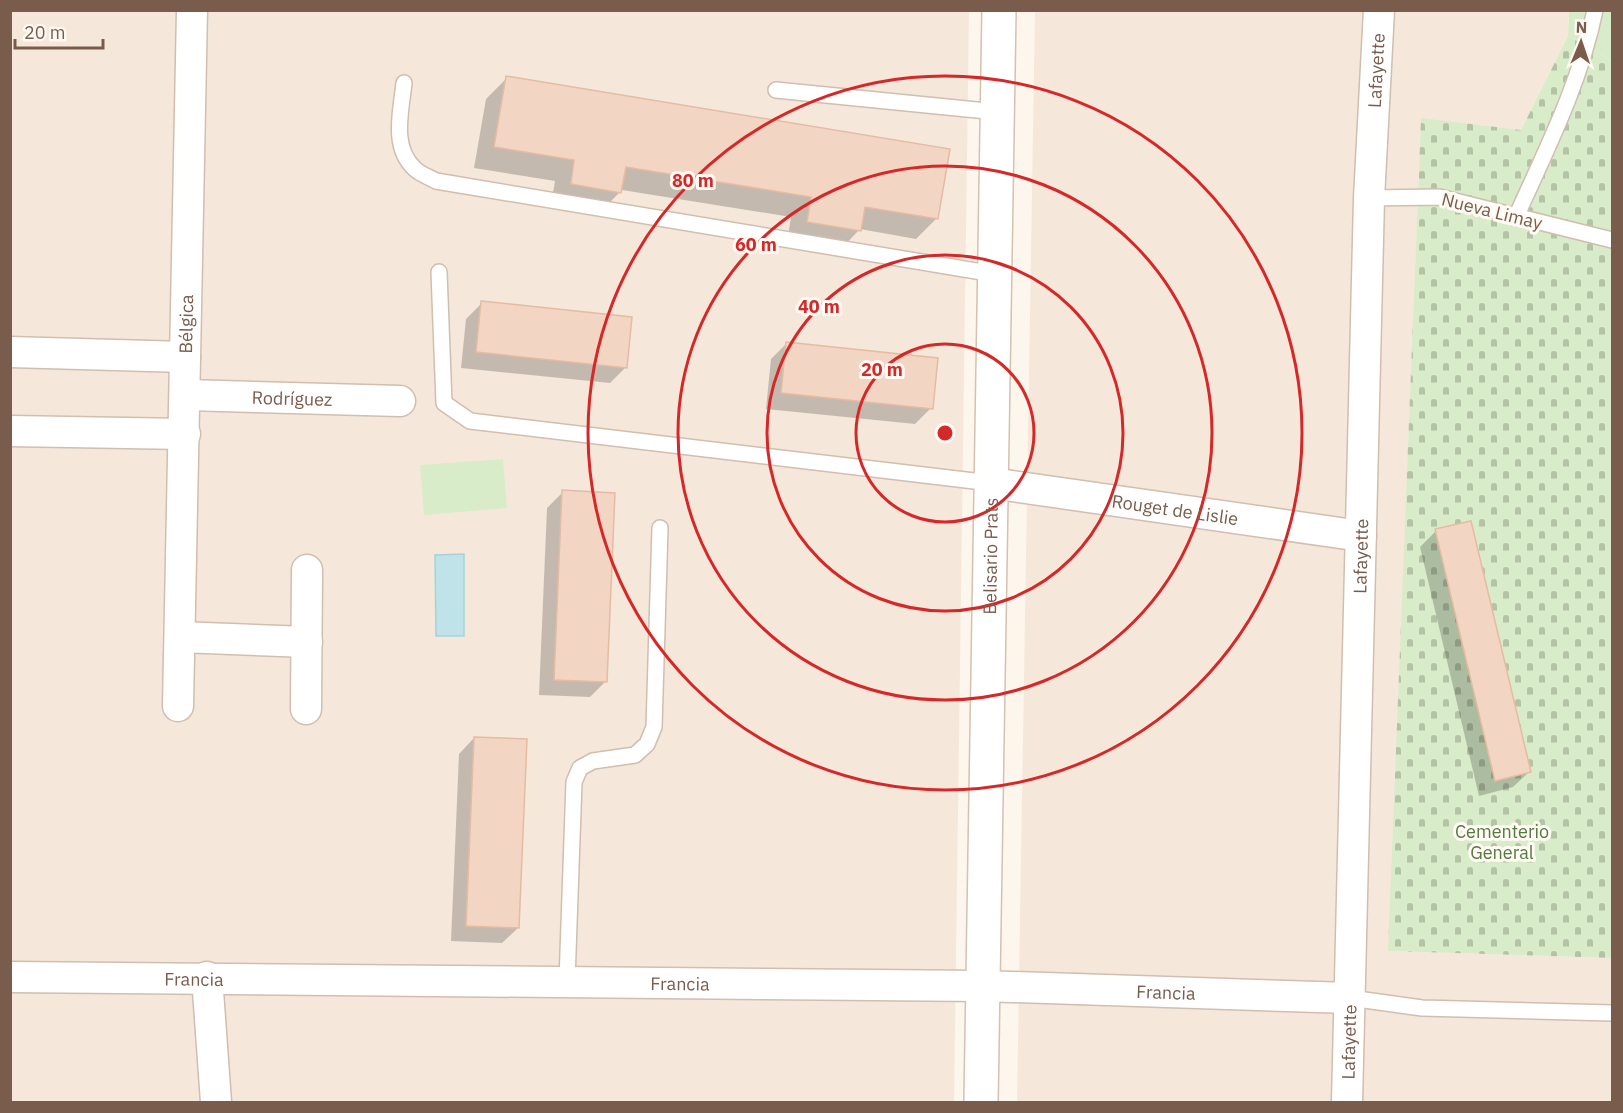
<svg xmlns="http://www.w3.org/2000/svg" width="1623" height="1113" font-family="'IBM Plex Sans',sans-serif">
<defs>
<pattern id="cemetery-stones" width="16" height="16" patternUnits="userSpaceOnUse" patternTransform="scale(1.5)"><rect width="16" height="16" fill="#d8ecc9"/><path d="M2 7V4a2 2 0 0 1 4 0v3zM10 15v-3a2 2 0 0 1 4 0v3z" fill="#b4c2a5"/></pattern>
</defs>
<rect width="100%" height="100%" fill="#fdf6ec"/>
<g fill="#f5e8da">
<path d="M10 11H969L954 1102H11Z"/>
<path d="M1035 11H1569L1568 36 1521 130 1421 119 1389 951 1612 958V1102H1017Z"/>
</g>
<g fill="#d8ecc9">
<path d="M1569 11H1612V61L1568 36Z"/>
<path d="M503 459 507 508 424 515 420 465Z"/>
</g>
<path fill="url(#cemetery-stones)" d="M1568 36 1612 61V958L1388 951 1421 118 1521 130Z"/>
<path fill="#bfe3e8" stroke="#a5d3da" stroke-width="1.5" d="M464 554V636H436L435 555Z"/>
<g fill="#0003">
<path d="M507 78 937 218 916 239 860 229 839 251 787 243 791 217 622 190 599 213 551 204 555 181 474 168 486 99Z"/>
<path d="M482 303 626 367 610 383 461 368 466 319Z"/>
<path d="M787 343 931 408 915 424 766 409 771 359Z"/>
<path d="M563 492 606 681 590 697 539 695 547 508Z"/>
<path d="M1436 531 1529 772 1513 787 1479 796 1420 547Z"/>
<path d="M474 738 518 928 502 943 451 941 459 754Z"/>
</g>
<g fill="#f3d5c3" stroke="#e6bba3" stroke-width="1.5">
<path d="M506 76 950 149 938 219 865 207 861 231 807 222 811 197 626 167 621 193 571 184 574 160 494 147Z"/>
<path d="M481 301 632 317 627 368 476 352Z"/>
<path d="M786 342 938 358 933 409 781 393Z"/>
<path d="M562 490 615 493 607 682 554 680Z"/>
<path d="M1471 521 1531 772 1495 781 1435 529Z"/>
<path d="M474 737 527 739 519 928 466 926Z"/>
</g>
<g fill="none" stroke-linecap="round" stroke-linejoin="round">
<g stroke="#d1beb0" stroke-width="18">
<g id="lane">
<path d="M404 83C401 112 391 147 415 169 420 174 429 177 436 181L994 274"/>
<path d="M776 90 997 112"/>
<path d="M1369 198 1439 197 1612 240"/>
<path d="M1516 217C1546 150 1580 84 1595 10"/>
<path d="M439 272 444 403 470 421 991 483"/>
<path d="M567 981 574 782 580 768 593 761 635 755 647 744 654 727 660 528"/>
<path d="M1350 998 1422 1008 1612 1013"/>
</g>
</g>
<g stroke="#d1beb0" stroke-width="33">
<g id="street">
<path d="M10 352 185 357"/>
<path id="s1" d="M186 395 400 401"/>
<path d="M10 431 185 434"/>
<path id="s2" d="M991 483 1361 536"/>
<path d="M180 637 307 642"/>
<path id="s3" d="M178 706 192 10"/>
<path d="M306 709 307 570"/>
<path id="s4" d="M10 977 983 986 1350 998"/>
<path d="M207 977 216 1102"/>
<path id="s5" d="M1347 1102 1369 198 1379 10"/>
</g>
</g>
<g stroke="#d6c0b0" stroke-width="36">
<g id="secondary">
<path id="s6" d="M981 1102 999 10"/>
</g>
</g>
<use href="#lane" stroke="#fff" stroke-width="15"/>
<use href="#street" stroke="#fff" stroke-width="30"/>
<use href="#secondary" stroke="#fff" stroke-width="33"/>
</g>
<g fill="none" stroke="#d62828" stroke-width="3">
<circle cx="945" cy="433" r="89"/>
<circle cx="945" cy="433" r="178"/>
<circle cx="945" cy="433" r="267"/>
<circle cx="945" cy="433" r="357"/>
</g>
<g text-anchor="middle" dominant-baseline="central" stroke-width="6" stroke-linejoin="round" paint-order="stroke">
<g font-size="18" fill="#7a5c4d" stroke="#fffaf3">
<text stroke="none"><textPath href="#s5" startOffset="1032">Lafayette</textPath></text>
<text transform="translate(1492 211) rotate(14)">Nueva Limay</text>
<text stroke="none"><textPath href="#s3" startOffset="382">Bélgica</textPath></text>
<text stroke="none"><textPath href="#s1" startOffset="106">Rodríguez</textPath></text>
<text stroke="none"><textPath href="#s2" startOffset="186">Rouget de Lislie</textPath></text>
<text stroke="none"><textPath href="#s6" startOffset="546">Belisario Prats</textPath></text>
<text stroke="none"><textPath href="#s5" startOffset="546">Lafayette</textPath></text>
<text stroke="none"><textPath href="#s4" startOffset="184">Francia</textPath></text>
<text stroke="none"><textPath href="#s4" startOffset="670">Francia</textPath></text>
<text stroke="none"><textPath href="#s4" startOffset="1156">Francia</textPath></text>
<text stroke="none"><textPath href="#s5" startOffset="60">Lafayette</textPath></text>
</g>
<g font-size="18" fill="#537a41" stroke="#fffaf3">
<text x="1502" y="831">Cementerio<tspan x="1502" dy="21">General</tspan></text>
</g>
</g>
<circle cx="945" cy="433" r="9" fill="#d62828" stroke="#fffaf3" stroke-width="3"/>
<g font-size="18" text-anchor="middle" font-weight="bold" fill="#d62828" stroke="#fffaf3" stroke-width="6" stroke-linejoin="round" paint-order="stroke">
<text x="693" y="187">80 m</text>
<text x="756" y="251">60 m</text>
<text x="819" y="313">40 m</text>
<text x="882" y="376">20 m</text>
</g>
<rect width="1623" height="1113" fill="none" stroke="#7a5c4d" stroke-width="24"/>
<g transform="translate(1581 42) rotate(2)" stroke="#fffaf3" stroke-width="4.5" paint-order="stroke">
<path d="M0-4.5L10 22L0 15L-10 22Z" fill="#7a5c4d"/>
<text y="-9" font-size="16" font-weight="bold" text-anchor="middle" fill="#7a5c4d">N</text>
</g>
<path d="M15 39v9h88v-9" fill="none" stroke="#7a5c4d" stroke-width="3"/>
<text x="24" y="39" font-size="18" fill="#7a5c4d" stroke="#fffaf3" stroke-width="4.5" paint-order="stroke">20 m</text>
</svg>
